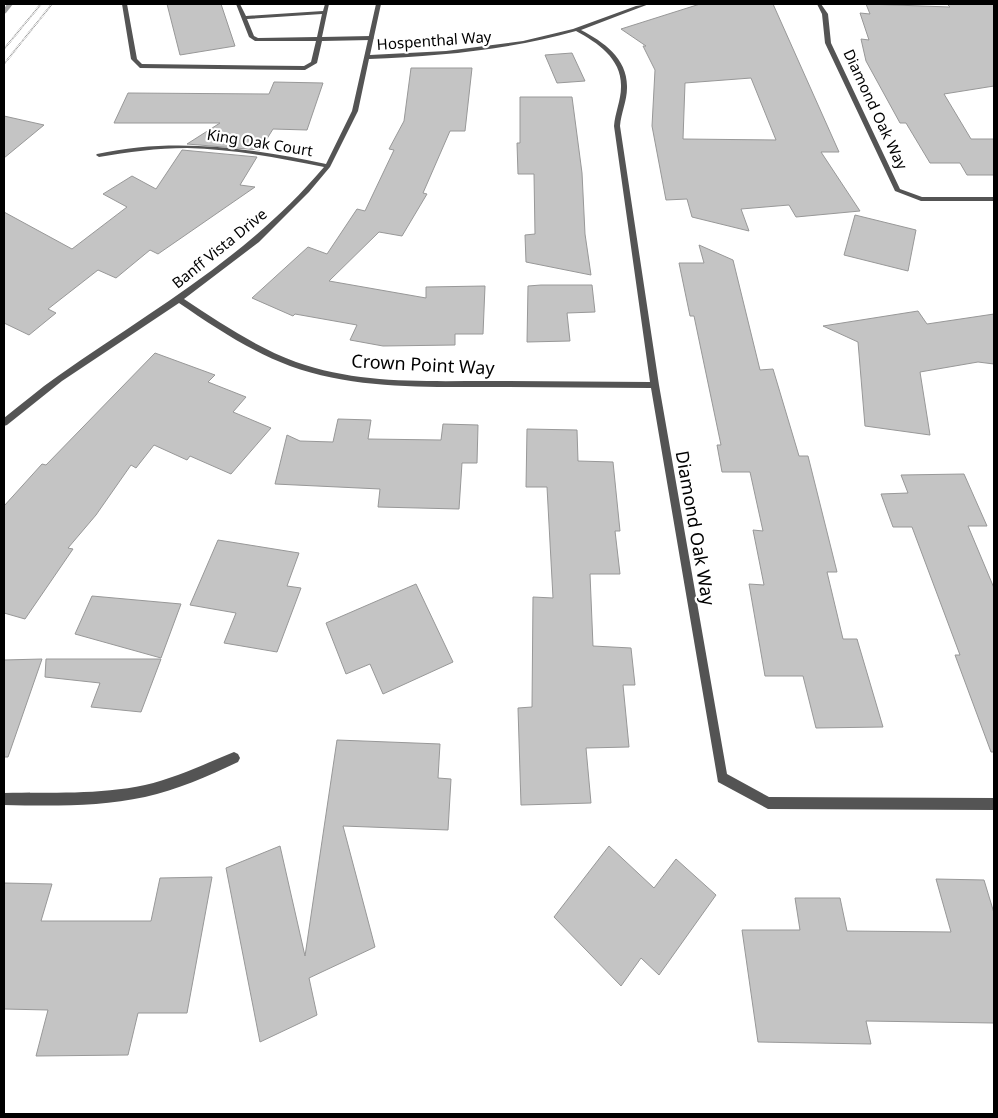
<svg xmlns="http://www.w3.org/2000/svg" width="998" height="1118" font-family="'Noto Sans',sans-serif">
<rect width="100%" height="100%" fill="#fff"/>
<g fill="none" stroke-linecap="round" stroke-linejoin="round">
<path fill="#a2a2a2" fill-rule="evenodd" d="M7 4H13L6 13 4 14V9Z"/>
</g>
<g fill="#c4c4c4" stroke="#989898" fill-rule="evenodd">
<path d="M167 4H221L235 46 180 55Z"/>
<path d="M700 4H773L839 152H821L860 211 796 217 789 205 741 209 749 231 692 217 687 199 666 200 652 126 655 70 643 46H646L621 29ZM751 78 776 140 683 139 685 83Z"/>
<path d="M866 4 950 7 947 4H994V86L944 94 971 139H994V175H967L960 163H930L906 123H900L866 61 861 39 869 40 860 13 870 14Z"/>
<path d="M572 53 585 81 557 83 545 55Z"/>
<path d="M411 68H472L465 131H450L423 193 427 194 402 236 379 232 329 281 426 298V287L485 286 483 334H455V345L383 346 350 340 357 325 295 314 293 316 252 298 308 247 327 254 357 209 365 211 394 150 389 149 404 121Z"/>
<path d="M274 82 323 83 307 130 273 129 260 150 187 144 220 123H114L128 93 269 94Z"/>
<path d="M520 97H572L582 173 585 234 591 275 526 262 525 235 535 234 534 174H518L517 143H520Z"/>
<path d="M4 116 44 125 4 158Z"/>
<path d="M182 150 257 157 240 185 255 187 158 254 150 250 116 278 98 270 48 309 56 313 29 335 4 323V212L72 249 127 207 103 194 132 176 156 189Z"/>
<path d="M855 215 916 230 908 271 844 255Z"/>
<path d="M699 245 733 260 760 370 773 369 799 456H808L837 572H827L843 639H857L883 727 816 728 803 676H765L749 584 764 585 753 530 763 531 750 472H722L717 445H721L694 316H690L679 263H704Z"/>
<path d="M541 285H592L595 312 567 313 570 341 527 342 528 286Z"/>
<path d="M918 311 927 324 994 314V364L978 362 920 372 930 435 865 426 858 342 823 326Z"/>
<path d="M155 353 215 375 208 382 246 397 233 412 271 428 231 474 190 456 187 460 154 445 136 468 131 465 96 515 68 548 73 549 25 619 4 613V506L42 464 46 465Z"/>
<path d="M338 419 371 420 368 439 441 440 443 424 478 425 477 463H462L459 509 378 507 380 489 275 484 287 435 300 441 333 442Z"/>
<path d="M527 429 577 430 578 461 613 462 620 531H615L620 574H590L593 646 631 648 635 685H623L629 747 586 748 591 803 521 805 518 708 532 707 533 597 553 598 547 487H526Z"/>
<path d="M964 474 987 526H968L994 588V752H991L955 655H960L912 527H893L881 494 908 493 901 475Z"/>
<path d="M218 540 299 553 287 586 301 588 277 652 224 643 236 613 190 605Z"/>
<path d="M416 584 453 662 383 694 370 664 346 674 326 623Z"/>
<path d="M92 596 181 604 161 658 75 634Z"/>
<path d="M42 659 8 757H4V660Z"/>
<path d="M46 659H161L141 712 91 707 100 683 45 677Z"/>
<path d="M337 740 440 744 438 778 451 779 448 830 343 826 375 947 309 978 317 1015 260 1042 226 868 280 846 305 956Z"/>
<path d="M609 846 654 888 676 859 716 895 659 975 641 958 621 986 554 917Z"/>
<path d="M212 877 187 1013H138L128 1055 36 1056 48 1010 4 1009V883L52 884 41 921H151L160 878Z"/>
<path d="M936 879 984 880 994 913V1023L866 1021 871 1044 758 1042 742 930H800L795 898H840L847 931 951 932Z"/>
</g>
<g fill="none" stroke-linecap="round" stroke-linejoin="round">
<g stroke="#767676" stroke-width="2" stroke-dasharray="0.5 1" stroke-linecap="butt">
<path d="M4 49 41 4"/>
<path d="M4 64 52 4"/>
</g>
<path fill="#545454" fill-rule="evenodd" d="M122 4H127L137 59 142 64 304 66 311 62 316 41H255L249 37 236 4H240L246 16 323 11 325 4H329L322 37 371 36 374 38 371 40 322 41 317 63 305 70 140 68 131 59ZM322 14 317 37 258 38 254 36 247 19Z"/>
<g fill="#545454" fill-rule="evenodd">
<path d="M376 4H381L370 55 446 51 523 41 573 29 636 6 649 4 581 30C604 42 628 59 627 88 627 101 621 113 620 126L659 385 727 774 769 797 994 798V810L768 809 718 782 651 388C597 388 543 387 489 387 422 387 354 389 290 366 250 351 214 327 179 303L62 381 7 425 4 426V418C22 404 39 389 58 376 152 310 248 257 324 167 278 158 233 149 187 148 157 148 128 152 99 157L96 155 97 154C174 137 250 148 326 164L352 111ZM576 31C598 43 622 59 621 87 621 100 615 113 614 126L650 382C596 382 542 381 487 381 423 381 358 384 296 362 256 347 220 323 184 299L259 242 309 192 330 167 358 111 369 59C440 56 508 50 576 31Z"/>
<path d="M817 4H821L828 14 831 43 900 189 922 197H994V201H921L895 191 825 43 822 14Z"/>
<path d="M234 752 238 754 240 758 238 762C208 776 177 790 145 797 99 807 50 806 4 805V793C51 792 99 795 145 785 176 778 204 764 234 752Z"/>
</g>
</g>
<g text-anchor="middle" dominant-baseline="central" stroke-width="4.5" stroke-linejoin="round" paint-order="stroke">
<g font-size="15" fill="#000" stroke="#fff">
<text transform="translate(434 40) rotate(-4)">Hospenthal Way</text>
<text transform="translate(876 109) rotate(65)">Diamond Oak Way</text>
<text transform="translate(260 142) rotate(9)">King Oak Court</text>
<text transform="translate(219 248) rotate(-39)">Banff Vista Drive</text>
</g>
<g font-size="18" fill="#000" stroke="#fff">
<text transform="translate(423 364) rotate(3)">Crown Point Way</text>
<text transform="translate(696 528) rotate(80)">Diamond Oak Way</text>
</g>
</g>
<rect width="998" height="1118" fill="none" stroke="#000000" stroke-width="10"/>
</svg>
